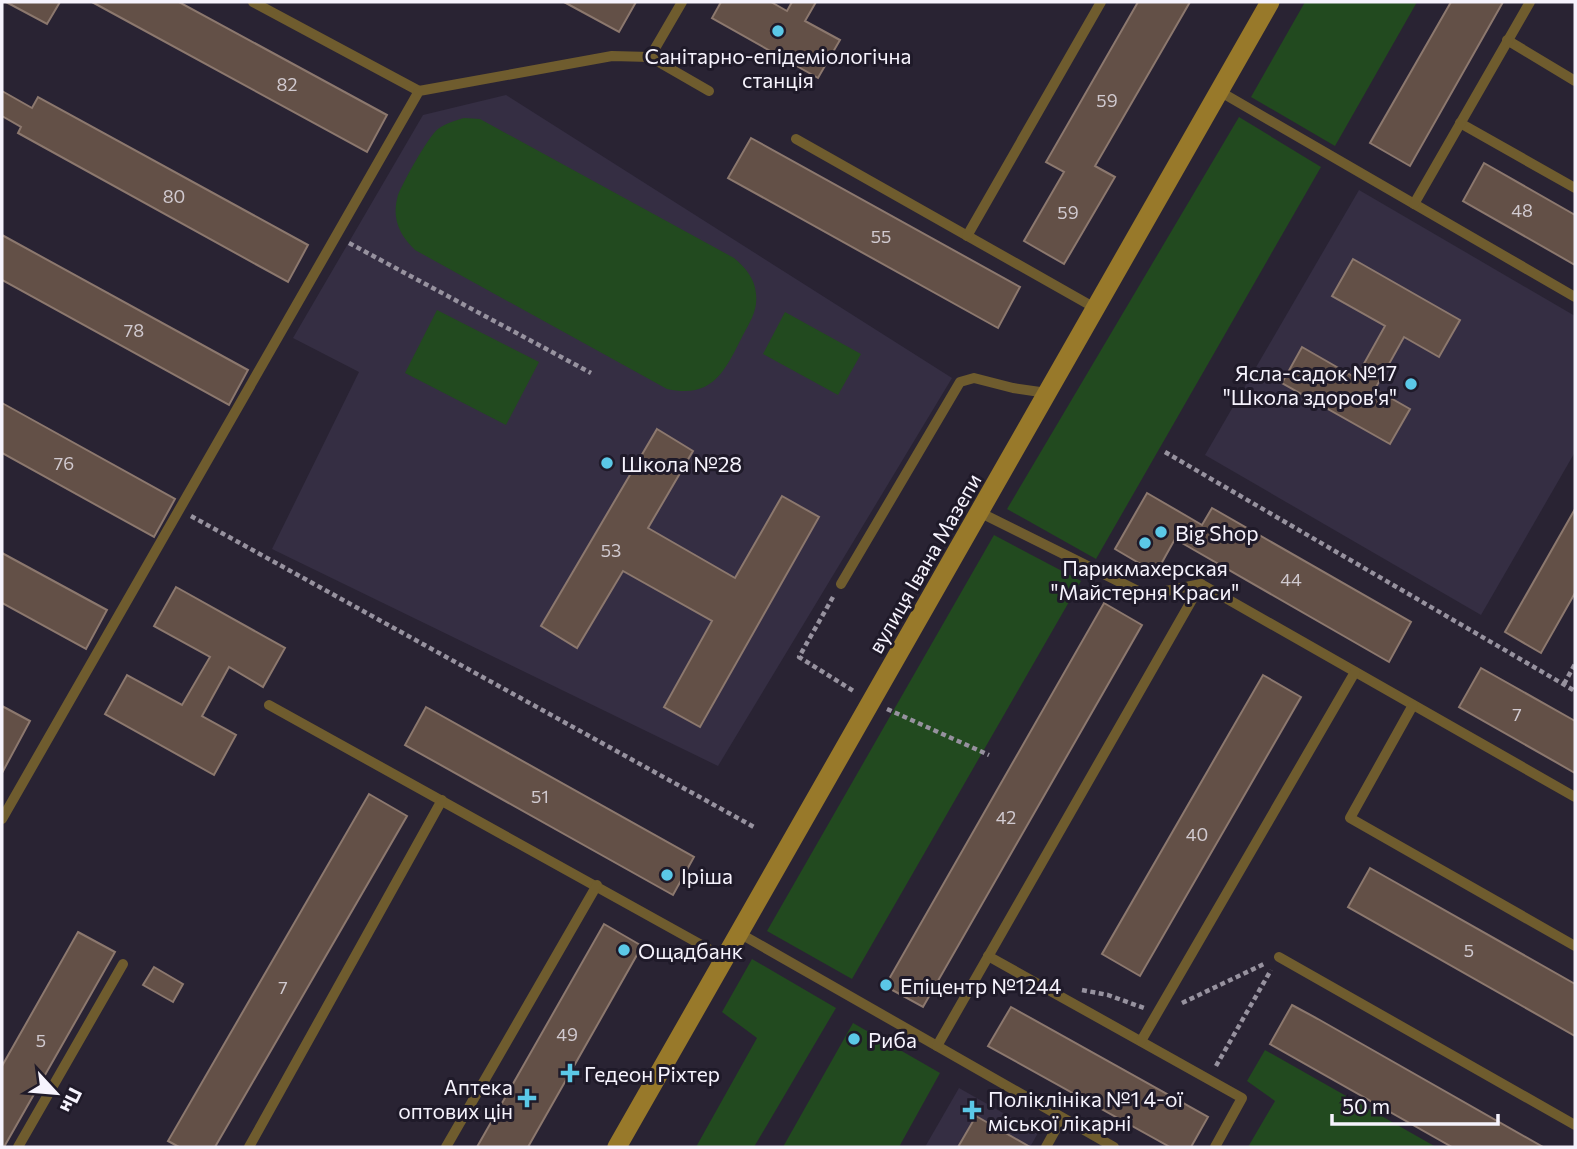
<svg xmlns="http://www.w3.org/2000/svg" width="1577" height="1149" font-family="Commissioner,sans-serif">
<rect width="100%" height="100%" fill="#292333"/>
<g fill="#352e43">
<path d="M506 95 952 378 718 766 272 549 359 372 293 338 423 115Z"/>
<path d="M1359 190 1575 316V452L1481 615 1205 455Z"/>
<path d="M959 1088 1038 1133 1030 1147H925Z"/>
</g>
<g fill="#224a1f">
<path d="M1305 2H1417L1335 146 1251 97Z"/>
<path d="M1239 117 1321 167 1096 559 1007 509Z"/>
<path d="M464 118 480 119 734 258C746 268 755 279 756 294 758 310 750 322 743 335 725 371 713 399 667 389L415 250C406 241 398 231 396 217 395 210 396 202 398 195 404 181 427 138 438 129 446 123 454 121 464 118Z"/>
<path d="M437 310 539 362 506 425 405 373Z"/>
<path d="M785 312 861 354 838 395 763 354Z"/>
<path d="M994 535 1081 581 852 979 767 931Z"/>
<path d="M752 959 836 1008 754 1147H696L757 1038 722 1012Z"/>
<path d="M853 1023 940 1073 899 1147H783Z"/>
<path d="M1265 1050 1436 1147H1248L1275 1101 1247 1081Z"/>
</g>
<g fill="#635047" stroke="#8c786e" stroke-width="2">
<path d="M6 2H60L47 24Z"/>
<path d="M92 2H179L387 115 367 152Z"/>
<path d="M564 2H636L619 32Z"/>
<path d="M721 2H771L787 11 792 2H816L805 21 840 40 818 78 712 18Z"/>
<path d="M1138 2H1190L1095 166 1115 177 1064 264 1024 241 1064 172 1046 162Z"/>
<path d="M1451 2H1503L1410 166 1370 143Z"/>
<path d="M2 91 32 108 38 97 308 245 288 282 18 133 21 127 2 116Z"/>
<path d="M751 138 1020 287 998 328 728 178Z"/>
<path d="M1484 163 1575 215V265L1463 201Z"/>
<path d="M2 235 248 370 229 405 2 280Z"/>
<path d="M1353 259 1460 320 1439 357 1404 337 1375 389 1410 409 1390 444 1282 383 1302 347 1356 378 1385 326 1332 296Z"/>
<path d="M2 403 175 499 154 537 2 453Z"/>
<path d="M657 429 693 451 648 528 735 578 782 496 819 517 700 727 664 707 712 621 623 571 577 648 541 626Z"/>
<path d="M1147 493 1202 525 1212 508 1411 622 1389 662 1175 539 1156 573 1115 549Z"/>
<path d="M1575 509V593L1541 653 1505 632Z"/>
<path d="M2 553 107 610 86 649 2 603Z"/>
<path d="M176 587 285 648 263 687 229 667 202 716 236 735 214 775 105 714 127 675 182 705 210 657 154 626Z"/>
<path d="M1104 603 1142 625 923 1007 885 986Z"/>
<path d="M1481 668 1575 721V773L1459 707Z"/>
<path d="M1263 675 1301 697 1140 976 1102 954Z"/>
<path d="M2 706 30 721 2 773Z"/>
<path d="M426 707 694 857 673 895 405 745Z"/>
<path d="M369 794 407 816 215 1147H179L168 1141Z"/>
<path d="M1370 868 1575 984V1036L1348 907Z"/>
<path d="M604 924 642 946 570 1073 528 1147H477Z"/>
<path d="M78 932 115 952 4 1147H2V1066Z"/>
<path d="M154 967 183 984 173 1002 143 985Z"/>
<path d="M1292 1005 1318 1019 1543 1147H1452L1270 1044Z"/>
<path d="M1011 1007 1208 1117 1191 1147H1170L988 1046Z"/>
<path d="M976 1116 1030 1147H958Z"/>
</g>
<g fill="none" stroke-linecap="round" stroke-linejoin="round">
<g stroke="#97929f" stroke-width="4.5" stroke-dasharray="5 3.5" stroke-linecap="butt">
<path d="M349 243 591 373"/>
<path d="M1165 452 1575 691"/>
<path d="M191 516 754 827"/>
<path d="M833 597 799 657 855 692"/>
<path d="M1564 684 1575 664"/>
<path d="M887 709 989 755"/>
<path d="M1082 990 1108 995 1144 1008"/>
<path d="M1182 1003 1266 963"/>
<path d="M1216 1066 1271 970"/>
</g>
<g stroke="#6f5c2e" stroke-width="10">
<path d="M253 2 419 91"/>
<path d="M1507 40 1575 81"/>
<path d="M650 57 709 91"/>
<path d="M1219 91 1575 297"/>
<path d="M1460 123 1575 188"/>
<path d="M796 139 1095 308"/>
<path d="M1414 204 1530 2"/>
<path d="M967 236 1101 2"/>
<path d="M979 512 1146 595 1201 584 1575 797"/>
<path d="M841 584 960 382 974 378 1013 388 1047 393"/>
<path d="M269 705 725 958"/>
<path d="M1413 705 1350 818 1575 946"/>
<path d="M2 819 419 91 612 56 650 57 682 2"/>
<path d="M739 933 1114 1147"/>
<path d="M988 956 1242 1098 1215 1147"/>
<path d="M1279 957 1575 1125"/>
<path d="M1141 1041 1355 672"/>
<path d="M937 1046 1201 584"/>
<path d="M18 1147 123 964"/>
<path d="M249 1147 442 800"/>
<path d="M446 1147 597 885"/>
<path d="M1046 1147 1062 1118"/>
</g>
<path stroke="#98792a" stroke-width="19" d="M617 1147 1270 2"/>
</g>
<g fill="#5bc8e7" stroke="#1f1a29" stroke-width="2.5">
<circle cx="778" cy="31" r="7"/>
<circle cx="1411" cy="384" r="7"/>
<circle cx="607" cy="463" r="7"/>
<circle cx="1161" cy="532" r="7"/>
<circle cx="1145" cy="543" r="7"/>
<circle cx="667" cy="875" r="7"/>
<circle cx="624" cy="950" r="7"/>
<circle cx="886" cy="985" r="7"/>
<circle cx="854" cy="1039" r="7"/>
<path d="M566.5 1062.5h7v7h7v7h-7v7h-7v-7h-7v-7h7z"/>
<path d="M523.5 1087.5h7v7h7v7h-7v7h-7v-7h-7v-7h7z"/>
<path d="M968.5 1099.5h7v7h7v7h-7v7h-7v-7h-7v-7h7z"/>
</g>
<g text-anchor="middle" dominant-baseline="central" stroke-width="6" stroke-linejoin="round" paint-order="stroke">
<g font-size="18" fill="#d1cad0">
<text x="287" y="84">82</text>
<text x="1107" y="100">59</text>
<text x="174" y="196">80</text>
<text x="1522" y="210">48</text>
<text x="1068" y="212">59</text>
<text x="881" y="236">55</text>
<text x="134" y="330">78</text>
<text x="64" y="463">76</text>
<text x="611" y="550">53</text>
<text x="1291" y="579">44</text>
<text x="1517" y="714">7</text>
<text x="540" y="796">51</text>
<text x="1006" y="817">42</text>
<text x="1197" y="834">40</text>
<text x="1469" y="950">5</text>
<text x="283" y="987">7</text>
<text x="567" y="1034">49</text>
<text x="41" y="1040">5</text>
</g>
<g font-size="21" fill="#f6f3fd" stroke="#1f1a29" text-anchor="start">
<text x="778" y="55" text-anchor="middle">Санітарно-епідеміологічна<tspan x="778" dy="24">станція</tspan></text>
<text x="1397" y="372" text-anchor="end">Ясла-садок №17<tspan x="1397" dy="24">"Школа здоров'я"</tspan></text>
<text x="621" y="463">Школа №28</text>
<text x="1175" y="532">Big Shop</text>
<text x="1145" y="567" text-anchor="middle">Парикмахерская<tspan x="1145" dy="24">"Майстерня Краси"</tspan></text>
<text x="681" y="875">Іріша</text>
<text x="638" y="950">Ощадбанк</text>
<text x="900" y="985">Епіцентр №1244</text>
<text x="868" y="1039">Риба</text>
<text x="584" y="1073">Гедеон Ріхтер</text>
<text x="513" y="1086" text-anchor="end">Аптека<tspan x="513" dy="24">оптових цін</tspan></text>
<text x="988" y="1098">Поліклініка №1 4-ої<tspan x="988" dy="24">міської лікарні</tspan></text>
</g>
<g font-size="21" fill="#f6f3fd" stroke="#1f1a29">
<text transform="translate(924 563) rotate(-60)">вулиця Івана Мазепи</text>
</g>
</g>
<rect width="1577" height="1149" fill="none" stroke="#f6f3fd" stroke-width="7"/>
<g transform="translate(56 1093) rotate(116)" stroke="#1f1a29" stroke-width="5" paint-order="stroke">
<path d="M0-5L12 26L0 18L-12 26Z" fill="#f6f3fd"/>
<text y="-10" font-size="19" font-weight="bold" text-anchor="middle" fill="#f6f3fd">Пн</text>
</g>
<path d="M1332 1114v10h166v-10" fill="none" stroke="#f6f3fd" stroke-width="3.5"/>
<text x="1342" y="1114" font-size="21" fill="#f6f3fd" stroke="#1f1a29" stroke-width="5" paint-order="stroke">50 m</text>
</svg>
